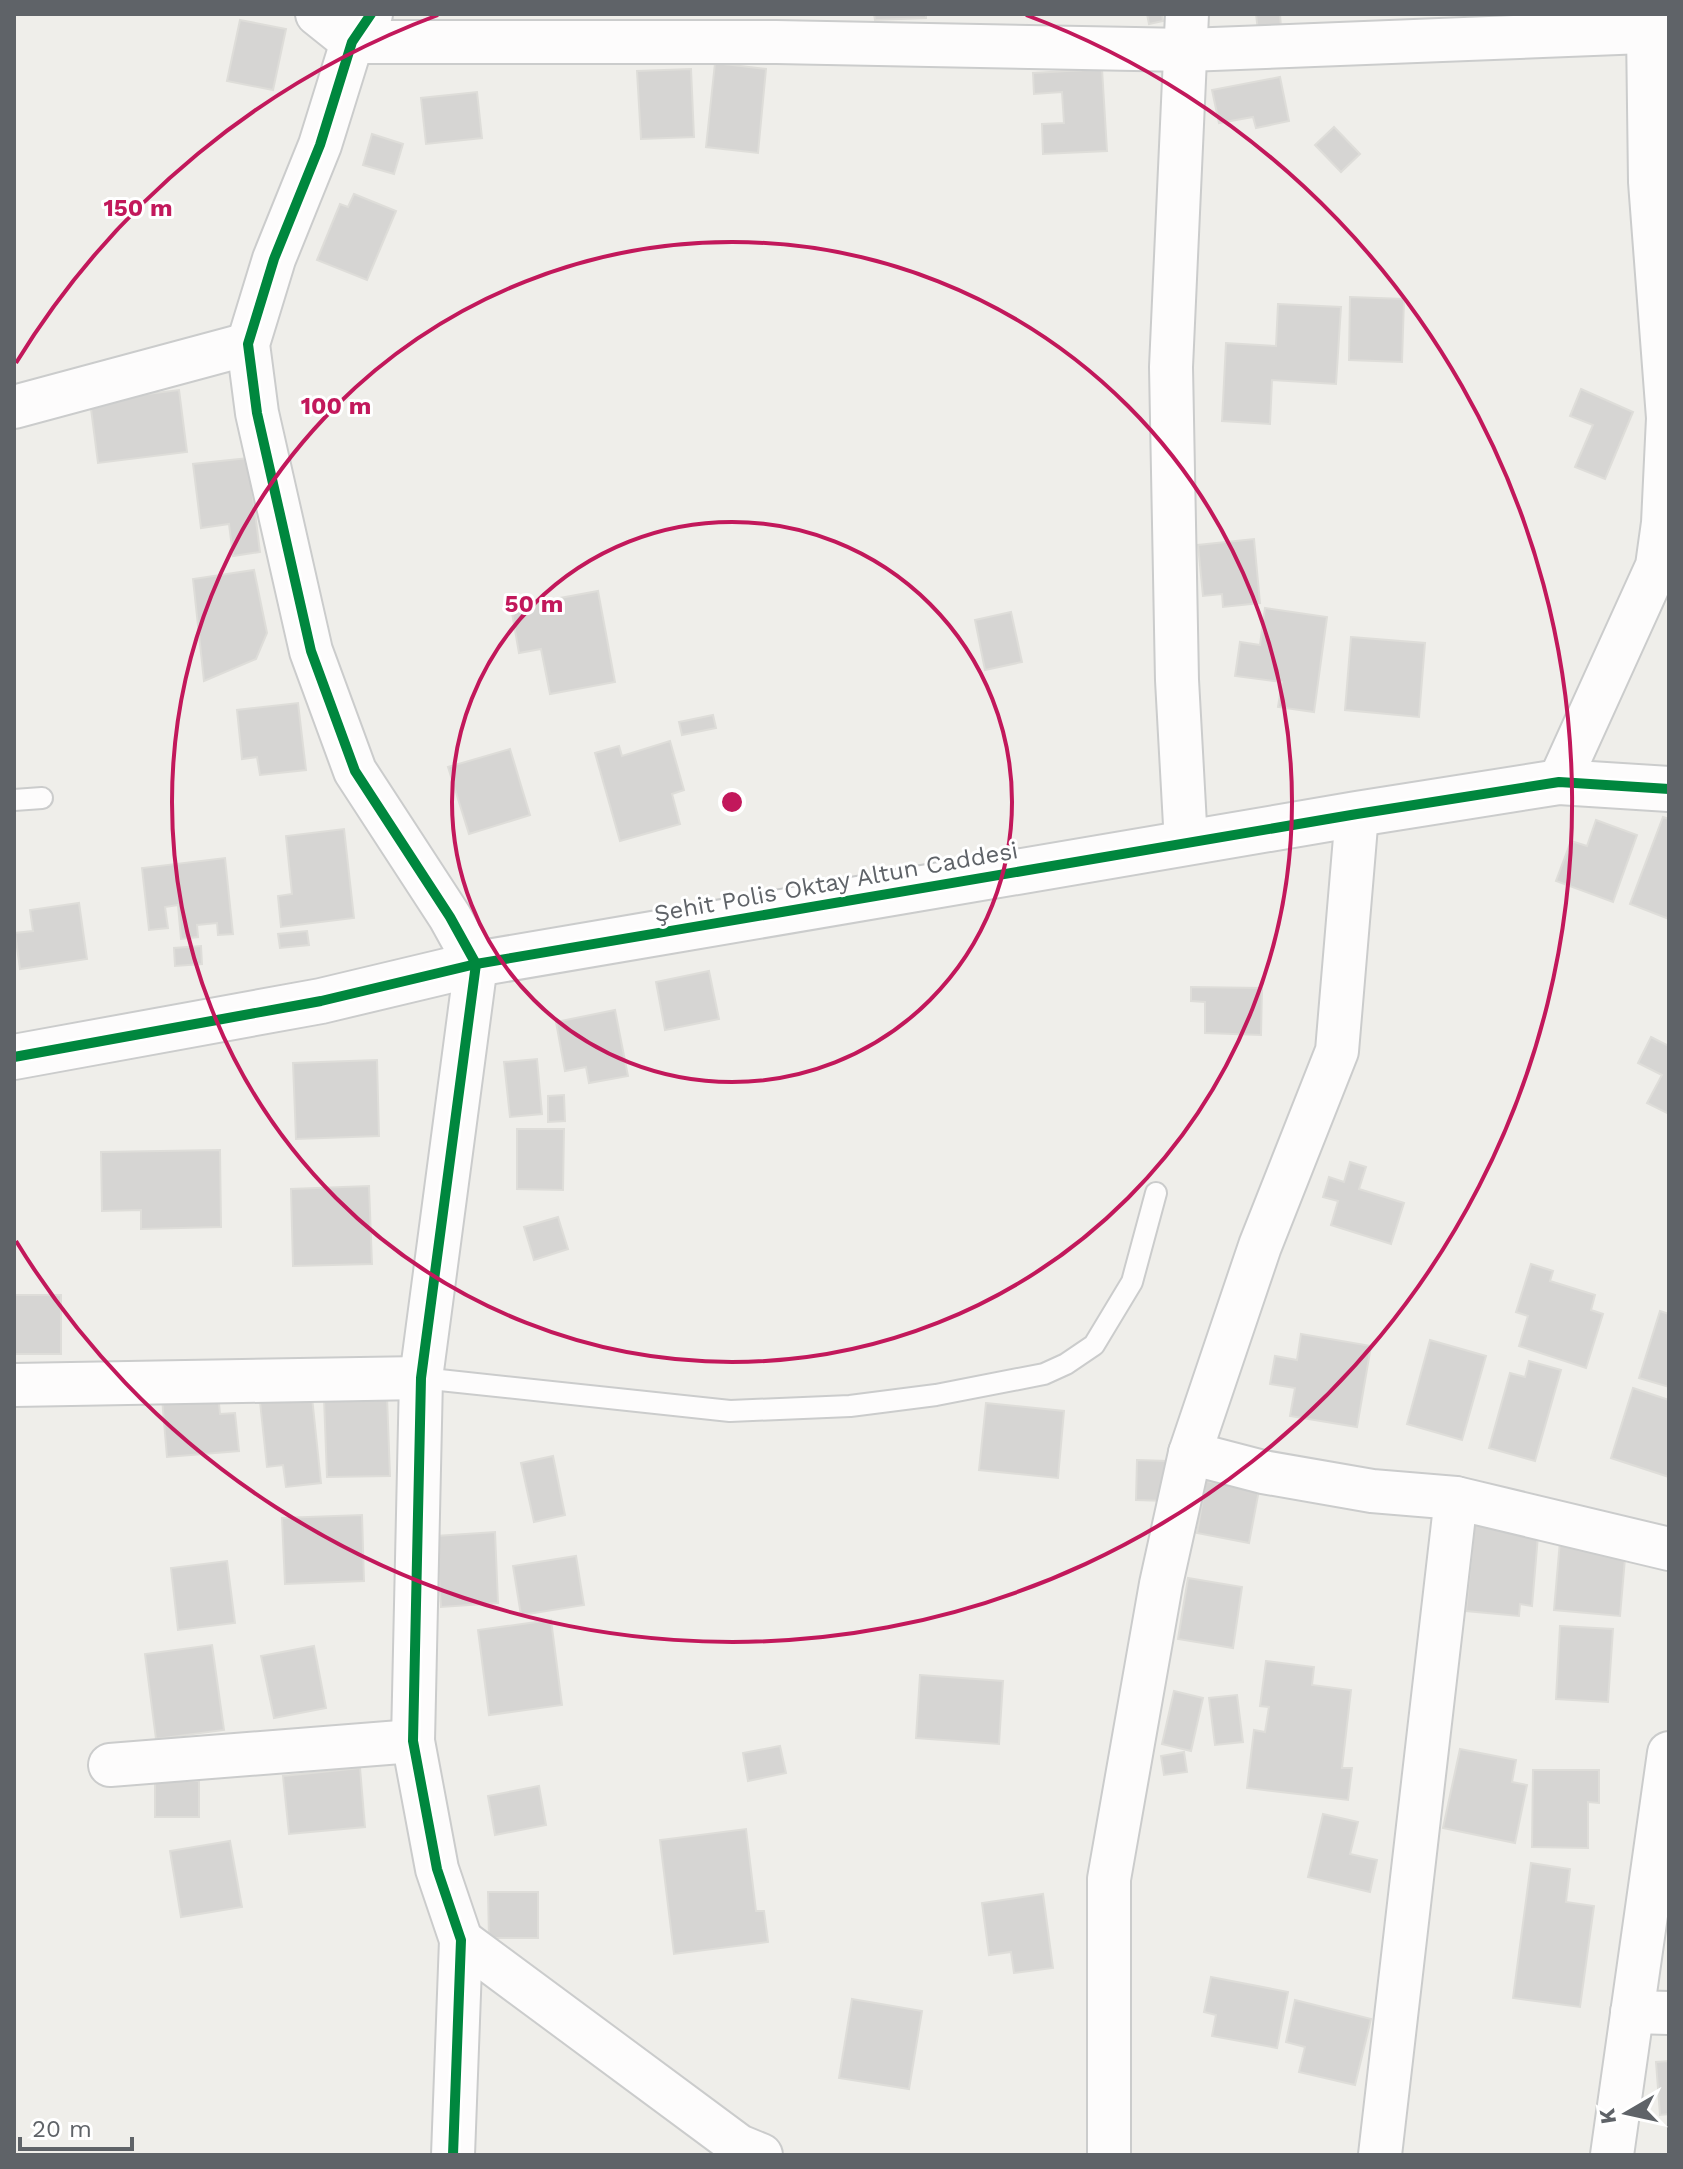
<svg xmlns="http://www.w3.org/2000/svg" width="1683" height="2169" font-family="'Work Sans',sans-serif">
<rect width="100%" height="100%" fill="#efeeea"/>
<g fill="#d6d5d3" stroke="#deddd9" stroke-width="2">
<path d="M874 14H926V18L875 20Z"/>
<path d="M1147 14H1162L1163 21 1149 24Z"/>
<path d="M1256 14H1280L1281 28 1258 31Z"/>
<path d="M240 20 286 29 273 90 227 81Z"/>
<path d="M715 63 766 69 758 153 706 147Z"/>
<path d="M691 69 694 137 641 139 637 71Z"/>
<path d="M1102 69 1107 151 1043 154 1042 124 1064 123 1062 92 1034 94 1033 73Z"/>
<path d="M1280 77 1289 121 1256 128 1253 117 1219 123 1212 90Z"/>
<path d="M477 92 482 138 426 144 421 98Z"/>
<path d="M1334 127 1360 154 1341 172 1315 145Z"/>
<path d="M372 134 403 144 394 174 363 165Z"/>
<path d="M354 194 396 211 367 280 317 260 340 204 348 207Z"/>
<path d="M1350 297 1404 299 1402 362 1349 360Z"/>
<path d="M1278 304 1341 307 1336 384 1272 380 1270 424 1222 421 1226 343 1276 346Z"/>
<path d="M1581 389 1633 412 1605 479 1575 467 1593 425 1570 416Z"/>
<path d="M179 390 187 452 98 463 90 401Z"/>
<path d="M248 458 260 552 233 556 229 524 201 528 193 464Z"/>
<path d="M1254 539 1260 603 1223 607 1222 594 1203 596 1198 545Z"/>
<path d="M254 570 267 633 256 659 204 681 193 579Z"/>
<path d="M598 591 615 682 550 694 541 649 519 653 511 607Z"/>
<path d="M1265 608 1327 617 1314 712 1278 707 1282 682 1235 676 1240 642 1260 645Z"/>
<path d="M1011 612 1022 662 985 670 975 620Z"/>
<path d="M1351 637 1425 643 1419 717 1345 710Z"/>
<path d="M298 703 306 770 260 775 257 757 242 759 237 710Z"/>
<path d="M713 715 716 728 682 735 679 722Z"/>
<path d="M670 741 684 790 672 794 680 824 620 841 595 753 619 746 622 756Z"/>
<path d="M510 749 530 815 469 834 448 767Z"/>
<path d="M1663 817 1669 819V919L1630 904Z"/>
<path d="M1596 820 1637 835 1613 902 1556 881 1571 841 1587 846Z"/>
<path d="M344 829 354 918 281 927 278 896 292 894 286 836Z"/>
<path d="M225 858 233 934 218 935 217 923 197 925 198 937 181 939 178 905 165 907 168 928 149 930 142 868Z"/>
<path d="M79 903 87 959 20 969 15 933 33 931 30 910Z"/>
<path d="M307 931 309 945 280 948 278 934Z"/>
<path d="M201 946 202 964 175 966 174 948Z"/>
<path d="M709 971 719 1019 665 1030 656 982Z"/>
<path d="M1191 987 1262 988 1261 1035 1205 1033V1002L1191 1001Z"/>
<path d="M615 1010 628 1076 589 1083 586 1067 565 1071 556 1022Z"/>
<path d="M1651 1037 1669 1046V1114L1647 1103 1662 1075 1638 1063Z"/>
<path d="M537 1059 542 1114 510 1117 504 1062Z"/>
<path d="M377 1060 379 1136 296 1139 293 1063Z"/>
<path d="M564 1095 565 1121 548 1122V1096Z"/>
<path d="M517 1129H564L563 1190 517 1189Z"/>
<path d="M220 1150 221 1227 141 1229V1210L102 1211 101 1152Z"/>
<path d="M1350 1162 1366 1167 1359 1189 1404 1203 1391 1244 1331 1225 1338 1201 1323 1197 1329 1177 1344 1182Z"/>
<path d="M369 1186 372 1264 293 1266 291 1189Z"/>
<path d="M558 1217 568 1249 534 1260 524 1227Z"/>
<path d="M1531 1264 1553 1271 1550 1281 1595 1295 1591 1310 1603 1314 1586 1368 1519 1346 1528 1316 1516 1312Z"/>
<rect x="14" y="1295" width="47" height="59"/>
<path d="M1660 1311 1669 1314V1387L1639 1378Z"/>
<path d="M1301 1334 1371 1346 1357 1427 1290 1416 1295 1388 1270 1384 1275 1356 1297 1360Z"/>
<path d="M1430 1340 1486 1356 1462 1440 1407 1424Z"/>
<path d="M1529 1361 1561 1370 1535 1461 1489 1448 1510 1373 1525 1377Z"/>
<path d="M1633 1388 1669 1400V1477L1611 1458Z"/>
<path d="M218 1393 220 1414 235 1413 239 1451 167 1457 162 1398Z"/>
<path d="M312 1397 321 1483 286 1487 283 1465 267 1467 260 1402Z"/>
<path d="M387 1397 390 1476 327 1477 324 1398Z"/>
<path d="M986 1403 1064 1411 1058 1478 979 1470Z"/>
<path d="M553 1456 565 1515 534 1522 521 1463Z"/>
<path d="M1137 1460 1168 1461 1167 1501 1136 1500Z"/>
<path d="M1206 1481 1259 1490 1249 1543 1197 1533Z"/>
<path d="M362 1515 364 1581 285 1584 282 1518Z"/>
<path d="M1475 1518 1539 1524 1532 1606 1520 1604 1519 1616 1466 1611Z"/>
<path d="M495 1532 498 1603 441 1607 436 1536Z"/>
<path d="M1560 1541 1626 1547 1620 1616 1554 1610Z"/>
<path d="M576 1556 584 1605 521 1615 513 1566Z"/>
<path d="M227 1561 235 1623 178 1630 171 1568Z"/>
<path d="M1188 1578 1242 1587 1233 1648 1178 1639Z"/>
<path d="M551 1620 562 1705 489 1715 478 1630Z"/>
<path d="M1560 1626 1613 1629 1608 1702 1556 1699Z"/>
<path d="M212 1645 224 1730 156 1739 145 1654Z"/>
<path d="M314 1646 326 1708 274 1718 261 1656Z"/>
<path d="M1266 1661 1314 1667 1312 1685 1351 1690 1342 1768H1352L1348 1800 1247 1788 1254 1730 1265 1732 1269 1707 1260 1706Z"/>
<path d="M920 1675 1003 1681 999 1744 916 1738Z"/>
<path d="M1174 1691 1203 1698 1191 1751 1162 1744Z"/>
<path d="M1237 1695 1243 1742 1215 1745 1209 1698Z"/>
<path d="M780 1746 786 1773 748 1781 743 1753Z"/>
<path d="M1460 1749 1516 1760 1512 1782 1527 1785 1515 1843 1443 1828Z"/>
<path d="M1184 1752 1187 1772 1164 1775 1161 1756Z"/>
<path d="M360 1768 365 1827 289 1834 283 1776Z"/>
<path d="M1533 1770H1599V1803L1588 1802V1848L1532 1847Z"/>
<rect x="155" y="1781" width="44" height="36"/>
<path d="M539 1786 546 1825 495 1835 488 1796Z"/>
<path d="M1323 1814 1358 1822 1350 1854 1377 1860 1370 1892 1308 1877Z"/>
<path d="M746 1829 756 1911H764L768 1942 674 1954 660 1840Z"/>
<path d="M230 1841 242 1907 181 1917 170 1851Z"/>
<path d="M1531 1863 1570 1869 1566 1902 1594 1906 1580 2007 1513 1998Z"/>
<path d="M488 1892H538V1938H489Z"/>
<path d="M1043 1894 1053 1968 1014 1973 1011 1952 989 1955 982 1903Z"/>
<path d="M1211 1977 1288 1992 1277 2048 1212 2036 1216 2015 1204 2012Z"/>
<path d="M852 1999 922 2011 909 2089 839 2078Z"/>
<path d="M1295 2000 1371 2019 1355 2085 1299 2072 1305 2047 1286 2042Z"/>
<path d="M1669 2061V2114L1660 2115 1656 2062Z"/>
</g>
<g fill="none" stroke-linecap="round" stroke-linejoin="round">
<g stroke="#cbcccc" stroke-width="24">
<g id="service">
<path d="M14 800 42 798"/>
<path d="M421 1378 730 1411 850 1406 936 1395 1044 1374 1066 1364 1094 1345 1132 1282 1156 1193"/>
</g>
</g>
<g stroke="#cbcccc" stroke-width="46">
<g id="minor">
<path d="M317 14 352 42H776L1187 50 1669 31"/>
<path d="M371 14 352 42 320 145 274 259 248 344 257 413 311 651 355 771 450 917 476 964 421 1378 413 1741 437 1869 461 1940 453 2155"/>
<path d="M14 407 248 344"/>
<path d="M1559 782 1657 566 1663 523 1668 418 1650 182 1648 30"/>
<path d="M1186 843 1177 680 1171 367 1187 14"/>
<path d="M14 1385 421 1378"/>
<path d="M1190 1453 1260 1246 1337 1051 1357 814"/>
<path d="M110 1765 413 1741"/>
<path d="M461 1940 739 2146 761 2155"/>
<path d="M1632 2012 1669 2013"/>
<path d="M1109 2155V1879L1161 1584 1190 1453 1263 1472 1372 1491 1456 1498 1669 1549"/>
<path d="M1380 2155 1456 1498"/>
<path d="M1612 2155 1669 1753"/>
</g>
</g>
<g stroke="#cbcccc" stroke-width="48">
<path id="tertiary" d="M14 1057 321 1001 476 964 1357 814 1559 782 1669 789"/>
</g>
<use href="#service" stroke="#fdfcfc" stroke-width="20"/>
<use href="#minor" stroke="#fdfcfc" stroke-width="42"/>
<use href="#tertiary" stroke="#fdfcfc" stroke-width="44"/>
<g stroke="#fff" stroke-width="15">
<g id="cycleway">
<path d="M371 14 352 42 320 145 274 259 248 344 257 413 311 651 355 771 450 917 476 964 421 1378 413 1741 437 1869 461 1940 453 2155"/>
<path d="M14 1057 321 1001 476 964 1357 814 1559 782 1669 789"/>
</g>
</g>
<use href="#cycleway" stroke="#00873e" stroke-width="10"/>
</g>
<g fill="none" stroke="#c2185b" stroke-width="4">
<circle cx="732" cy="802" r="280"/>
<circle cx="732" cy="802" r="560"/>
<path d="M16 363A840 840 0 0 1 438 15M1026 15A840 840 0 1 1 16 1241"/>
</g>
<g text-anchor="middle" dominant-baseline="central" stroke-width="6" stroke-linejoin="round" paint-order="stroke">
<g font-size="24" fill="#5f6368" stroke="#fff">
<text transform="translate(836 882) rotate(-10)">Şehit Polis Oktay Altun Caddesi</text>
</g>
</g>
<circle cx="732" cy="802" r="12" fill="#c2185b" stroke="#fff" stroke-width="4"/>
<g font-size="24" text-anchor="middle" font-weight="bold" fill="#c2185b" stroke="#fff" stroke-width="6" stroke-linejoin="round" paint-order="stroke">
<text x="138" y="216">150 m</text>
<text x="336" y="414">100 m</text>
<text x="534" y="612">50 m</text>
</g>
<rect width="1683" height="2169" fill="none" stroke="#5f6368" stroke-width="32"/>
<g transform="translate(1627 2113) rotate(261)" stroke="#ffffff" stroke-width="6" paint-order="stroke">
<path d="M0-6L14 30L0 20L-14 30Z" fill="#5f6368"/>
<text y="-12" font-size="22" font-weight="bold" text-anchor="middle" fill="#5f6368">K</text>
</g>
<path d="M20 2137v12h112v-12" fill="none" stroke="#5f6368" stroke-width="4"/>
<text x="32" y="2137" font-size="24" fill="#5f6368" stroke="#ffffff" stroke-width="6" paint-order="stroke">20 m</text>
</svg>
